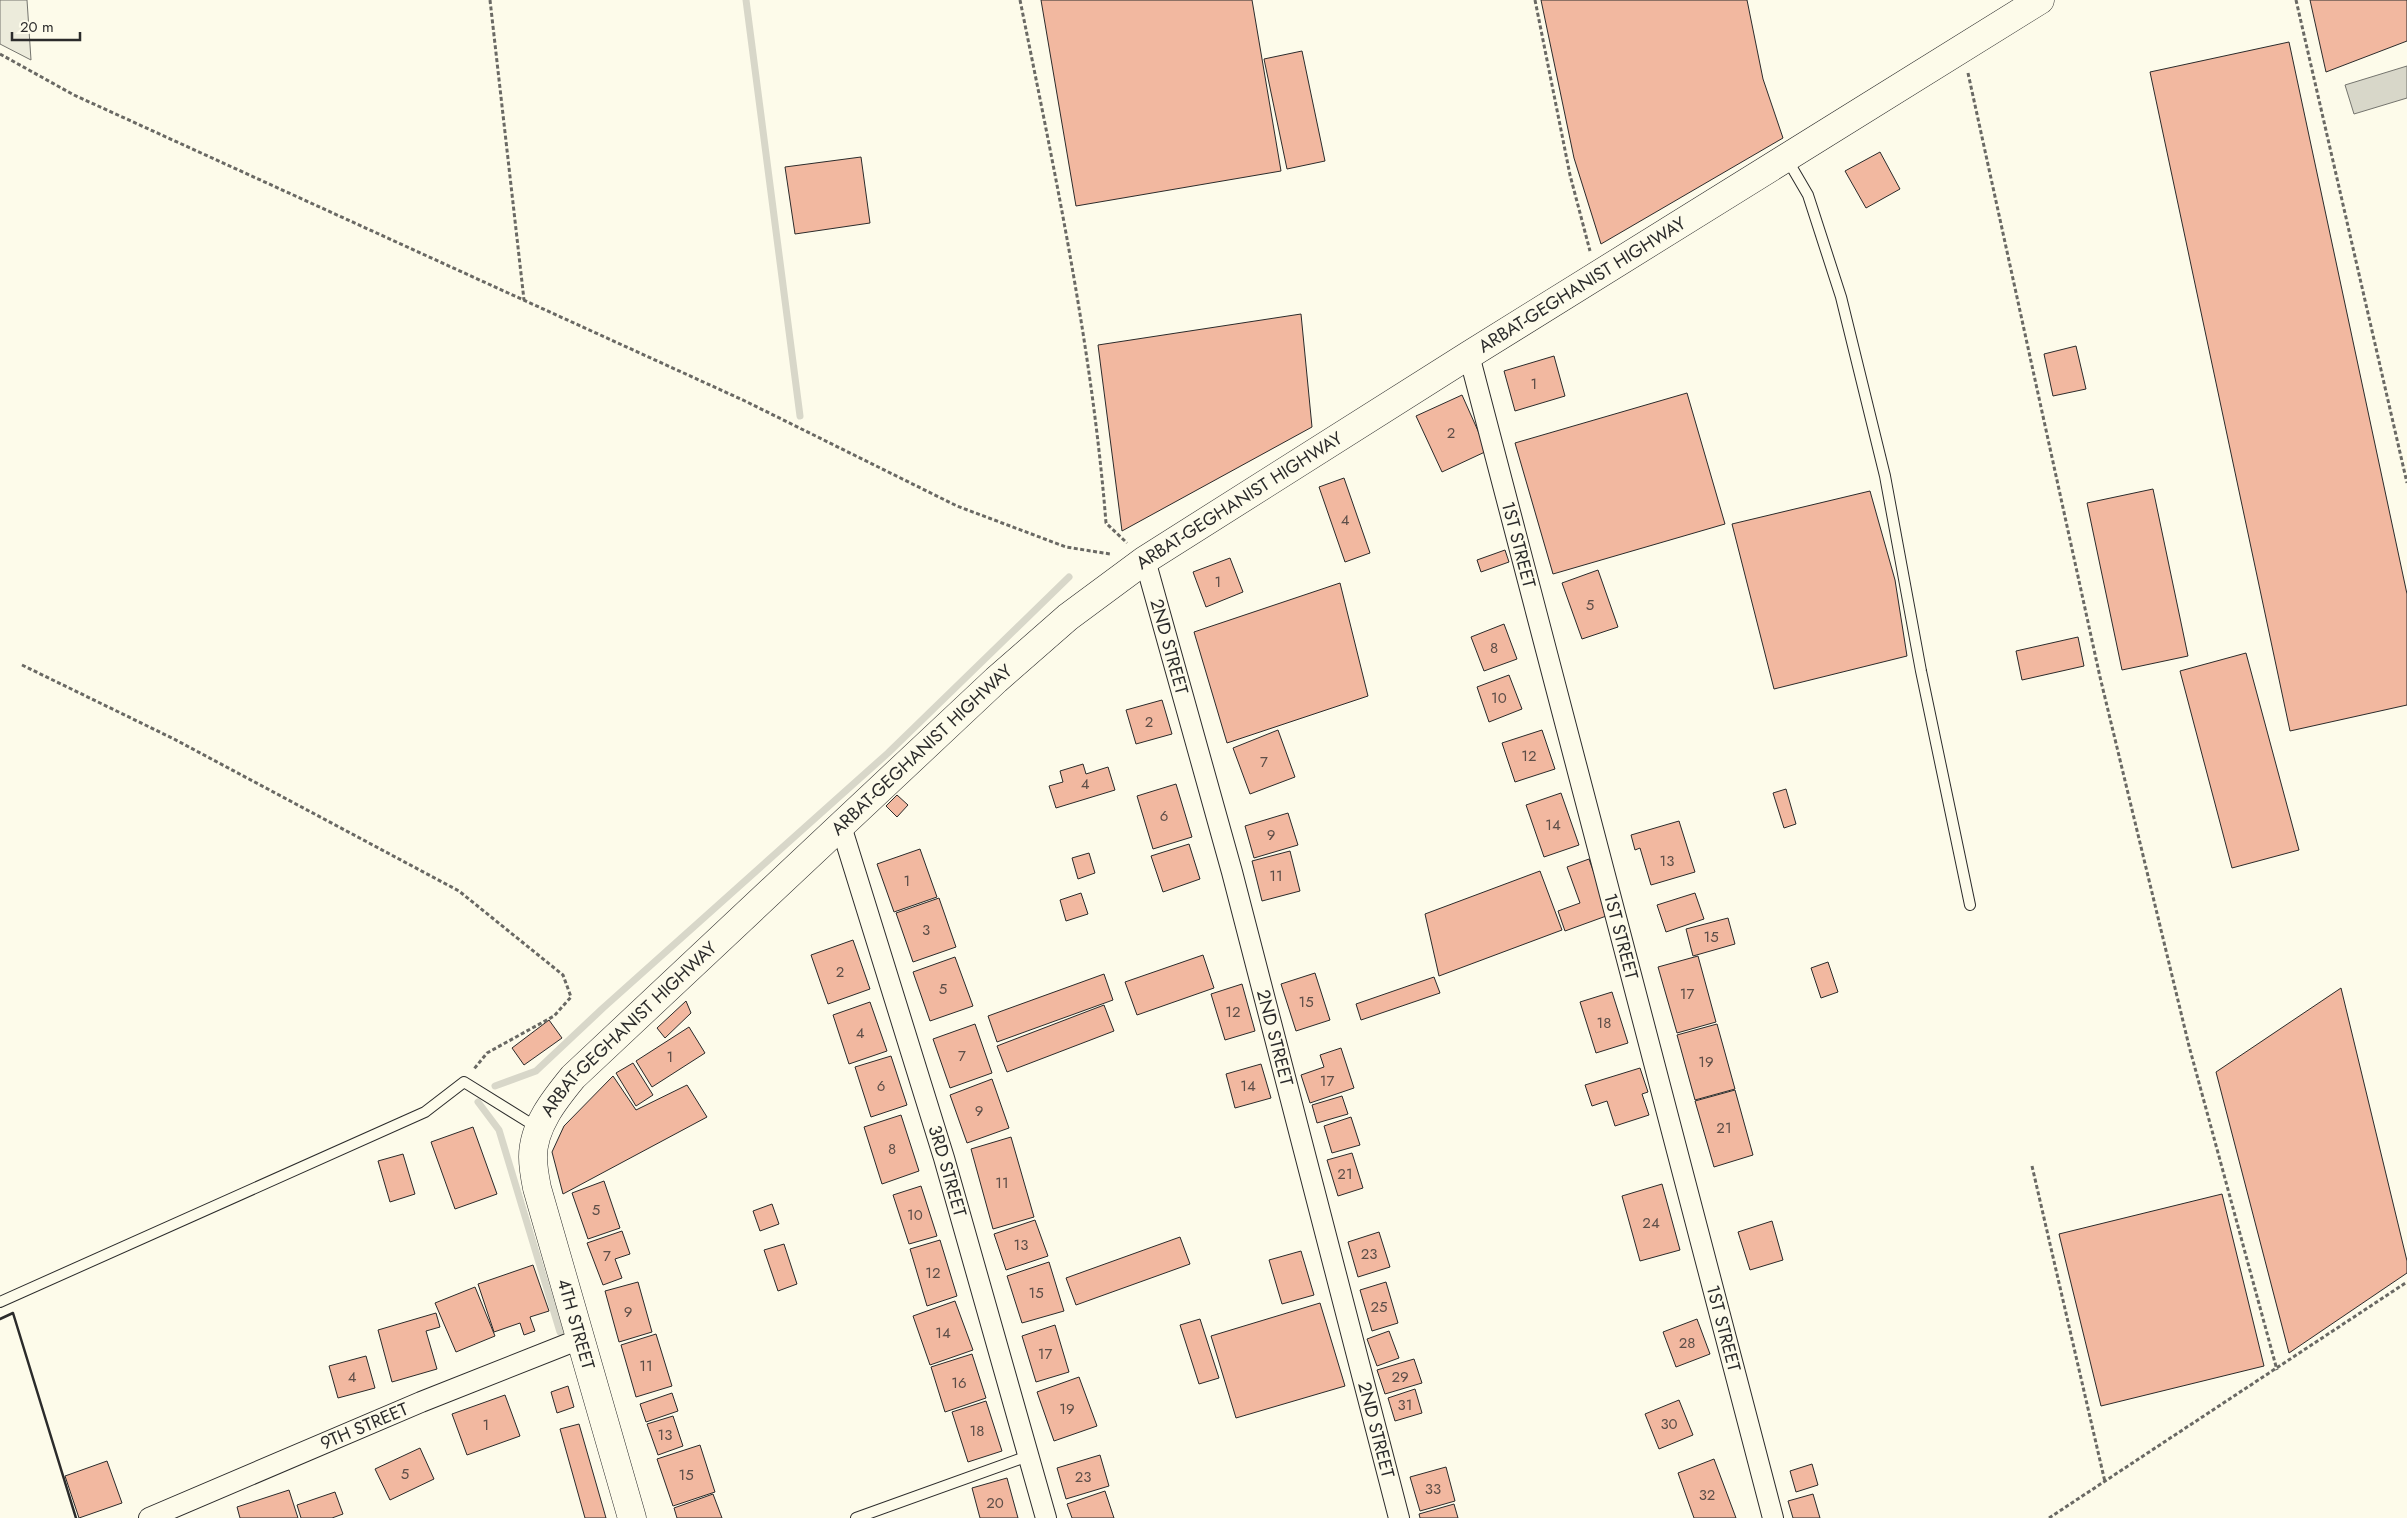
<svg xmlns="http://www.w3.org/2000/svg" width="2407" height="1518" font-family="Jost,sans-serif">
<rect width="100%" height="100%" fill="#fdfbea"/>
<path fill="#ecebdb" stroke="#74746e" d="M0 0H27L31 60 0 44Z"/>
<path fill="#d8d7c9" stroke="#74746e" d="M2407 66V98L2354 114 2345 85Z"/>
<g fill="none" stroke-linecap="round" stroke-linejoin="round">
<g stroke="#d8d7c9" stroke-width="7">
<path d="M746 0 800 416"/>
<path d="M495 1086 536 1071 603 1008 888 753 1069 577"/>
<path d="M478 1102 499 1130 560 1332"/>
</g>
</g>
<g fill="#f2b8a0" stroke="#2b2b2b">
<path d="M1041 0H1252L1281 171 1076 206Z"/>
<path d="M1541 0H1747L1763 79 1783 138 1601 244 1574 158Z"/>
<path d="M2310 0H2407V41L2326 72Z"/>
<path d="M2289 42 2407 594V705L2290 731 2150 72Z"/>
<path d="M1302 51 1325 161 1287 169 1264 59Z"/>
<path d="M1880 152 1900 189 1866 208 1845 171Z"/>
<path d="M861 157 870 223 795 234 785 167Z"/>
<path d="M1301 314 1312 427 1122 531 1098 345Z"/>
<path d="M2076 346 2086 389 2053 396 2044 354Z"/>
<path d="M1554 356 1565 396 1515 411 1504 371Z"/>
<path d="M1687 393 1725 524 1553 574 1515 443Z"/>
<path d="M1462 395 1487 451 1442 472 1416 416Z"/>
<path d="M1344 478 1370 553 1345 562 1319 487Z"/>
<path d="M2153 489 2188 656 2122 670 2087 503Z"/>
<path d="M1870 491 1895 580 1907 656 1774 689 1732 524Z"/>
<path d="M1505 550 1509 562 1481 572 1477 560Z"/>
<path d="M1230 558 1243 592 1206 607 1193 572Z"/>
<path d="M1598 570 1618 627 1582 639 1562 583Z"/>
<path d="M1340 583 1368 696 1227 743 1194 632Z"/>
<path d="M1504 624 1517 659 1484 671 1471 637Z"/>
<path d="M2078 637 2084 666 2022 680 2016 651Z"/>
<path d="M2246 653 2299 850 2232 868 2180 671Z"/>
<path d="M1509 675 1522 709 1489 722 1477 687Z"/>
<path d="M1162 700 1172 734 1136 744 1126 710Z"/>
<path d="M1278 730 1295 777 1250 794 1233 748Z"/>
<path d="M1542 730 1555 769 1515 782 1502 743Z"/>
<path d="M1083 764 1086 774 1108 767 1115 790 1056 808 1049 786 1063 782 1060 771Z"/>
<path d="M1176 784 1192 837 1153 849 1137 796Z"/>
<path d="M1786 789 1796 824 1784 828 1773 793Z"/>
<path d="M1561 793 1579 845 1544 857 1526 805Z"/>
<path d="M897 795 908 805 897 817 886 806Z"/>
<path d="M1288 813 1298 845 1254 858 1245 826Z"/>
<path d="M1679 821 1695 872 1651 885 1640 848 1635 850 1631 835Z"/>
<path d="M1189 844 1200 879 1163 892 1151 856Z"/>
<path d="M920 849 937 897 894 912 877 864Z"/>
<path d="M1290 851 1300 891 1262 901 1252 861Z"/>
<path d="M1089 853 1095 873 1078 879 1072 858Z"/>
<path d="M1589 859 1609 915 1565 931 1558 911 1580 903 1567 867Z"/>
<path d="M1540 871 1562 930 1439 976 1425 914Z"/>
<path d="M1081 893 1088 914 1066 921 1060 900Z"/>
<path d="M1695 893 1704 919 1666 932 1657 905Z"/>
<path d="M939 898 956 947 913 962 896 913Z"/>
<path d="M1728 918 1735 944 1693 956 1686 929Z"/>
<path d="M853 940 870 989 828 1004 811 955Z"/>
<path d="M1203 955 1214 988 1137 1015 1125 982Z"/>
<path d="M1698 956 1716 1022 1677 1033 1658 967Z"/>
<path d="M955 957 973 1006 930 1021 913 972Z"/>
<path d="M1828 962 1838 992 1821 998 1811 968Z"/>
<path d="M1315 973 1330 1020 1296 1031 1281 984Z"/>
<path d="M1104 974 1113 1000 997 1042 988 1016Z"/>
<path d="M1434 977 1440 993 1361 1020 1356 1004Z"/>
<path d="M1242 984 1255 1031 1225 1040 1211 994Z"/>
<path d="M2341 988 2407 1261V1273L2289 1353 2216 1072Z"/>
<path d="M1612 992 1628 1043 1596 1053 1580 1002Z"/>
<path d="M686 1001 691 1013 665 1038 657 1028Z"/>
<path d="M870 1002 887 1051 849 1064 833 1015Z"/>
<path d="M1104 1005 1114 1031 1007 1072 997 1046Z"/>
<path d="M549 1020 562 1038 524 1065 512 1048Z"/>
<path d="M975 1024 992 1073 950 1088 933 1039Z"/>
<path d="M1717 1024 1735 1089 1695 1100 1677 1035Z"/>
<path d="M689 1027 705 1053 652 1087 636 1061Z"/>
<path d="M1341 1048 1354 1088 1310 1103 1301 1075 1324 1067 1320 1055Z"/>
<path d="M891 1056 907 1105 871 1117 855 1067Z"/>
<path d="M633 1063 653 1095 636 1106 616 1073Z"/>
<path d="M1261 1064 1271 1098 1235 1108 1226 1074Z"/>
<path d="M1640 1068 1648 1092 1642 1094 1649 1115 1615 1126 1607 1101 1592 1106 1585 1085Z"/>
<path d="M613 1076 636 1110 687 1085 707 1117 563 1194 552 1152 564 1126Z"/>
<path d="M992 1079 1009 1128 967 1143 950 1095Z"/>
<path d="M1735 1090 1753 1155 1714 1167 1695 1101Z"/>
<path d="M1342 1096 1348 1114 1317 1123 1312 1105Z"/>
<path d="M901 1115 919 1171 882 1184 864 1127Z"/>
<path d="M1351 1117 1360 1145 1332 1153 1324 1126Z"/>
<path d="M473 1127 497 1194 455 1209 431 1142Z"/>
<path d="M1011 1137 1034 1217 993 1229 971 1149Z"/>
<path d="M1352 1153 1363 1188 1338 1196 1327 1160Z"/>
<path d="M403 1154 415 1194 390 1202 378 1161Z"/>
<path d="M604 1181 620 1228 588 1239 572 1193Z"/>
<path d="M1662 1184 1680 1250 1640 1261 1622 1196Z"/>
<path d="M921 1186 937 1236 909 1244 893 1195Z"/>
<path d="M2222 1194 2264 1366 2101 1406 2059 1234Z"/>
<path d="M772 1204 779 1224 760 1231 753 1211Z"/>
<path d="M1035 1220 1048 1256 1006 1270 994 1234Z"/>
<path d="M1772 1221 1783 1260 1750 1270 1738 1232Z"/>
<path d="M622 1231 630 1254 615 1259 622 1278 603 1285 587 1243Z"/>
<path d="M1379 1232 1390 1267 1358 1277 1348 1242Z"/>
<path d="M1180 1237 1190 1264 1076 1305 1066 1278Z"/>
<path d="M940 1240 957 1296 927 1306 910 1249Z"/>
<path d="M784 1244 797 1284 778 1291 764 1250Z"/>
<path d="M1301 1251 1314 1295 1282 1304 1269 1260Z"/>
<path d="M1049 1262 1064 1311 1022 1323 1007 1276Z"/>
<path d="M533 1265 549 1311 530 1317 535 1331 524 1335 520 1323 494 1332 478 1284Z"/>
<path d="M638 1282 652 1332 619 1342 605 1291Z"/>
<path d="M1386 1282 1398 1323 1372 1331 1360 1290Z"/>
<path d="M475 1287 495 1336 456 1352 435 1303Z"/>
<path d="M955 1301 973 1350 930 1365 913 1316Z"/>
<path d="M1320 1303 1345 1386 1236 1418 1211 1336Z"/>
<path d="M436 1313 440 1327 426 1331 437 1369 392 1382 378 1330Z"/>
<path d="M1200 1319 1219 1378 1199 1384 1180 1325Z"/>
<path d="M1697 1319 1710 1354 1676 1367 1663 1332Z"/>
<path d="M1055 1325 1069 1372 1036 1382 1022 1336Z"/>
<path d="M1389 1331 1399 1358 1377 1366 1367 1339Z"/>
<path d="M656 1334 672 1386 636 1397 621 1345Z"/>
<path d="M972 1354 986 1398 945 1412 931 1367Z"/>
<path d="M366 1356 375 1388 338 1398 329 1366Z"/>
<path d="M1414 1359 1422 1383 1385 1394 1377 1370Z"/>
<path d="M1079 1377 1097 1426 1054 1441 1037 1392Z"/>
<path d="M568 1386 574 1407 557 1413 551 1392Z"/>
<path d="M1415 1389 1422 1413 1395 1421 1388 1398Z"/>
<path d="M672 1393 678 1411 646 1422 640 1404Z"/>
<path d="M505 1395 520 1436 467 1455 452 1414Z"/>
<path d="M1679 1400 1693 1435 1659 1449 1645 1414Z"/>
<path d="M986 1401 1002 1451 968 1462 952 1412Z"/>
<path d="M673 1416 683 1446 658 1455 647 1424Z"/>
<path d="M579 1424 606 1518H585L560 1429Z"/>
<path d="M700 1445 715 1492 673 1506 657 1459Z"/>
<path d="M420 1448 434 1479 390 1500 375 1469Z"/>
<path d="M1100 1455 1109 1486 1066 1499 1057 1468Z"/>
<path d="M1714 1459 1736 1518H1694L1678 1473Z"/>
<path d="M107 1461 122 1503 79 1518 65 1476Z"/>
<path d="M1812 1464 1818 1485 1796 1492 1790 1471Z"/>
<path d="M1446 1467 1455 1501 1420 1511 1410 1477Z"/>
<path d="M1007 1478 1018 1518H980L972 1488Z"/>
<path d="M289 1490 298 1518H240L237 1507Z"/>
<path d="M1105 1491 1114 1518H1072L1067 1504Z"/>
<path d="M335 1492 343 1514 332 1518H301L297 1505Z"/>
<path d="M713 1494 722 1518H677L674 1508Z"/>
<path d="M1813 1494 1820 1518H1793L1788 1501Z"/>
<path d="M1454 1504 1458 1518H1420L1419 1514Z"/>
</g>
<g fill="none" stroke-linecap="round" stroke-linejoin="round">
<g stroke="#2b2b2b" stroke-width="12">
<g id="service">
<path d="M1787 159 1808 195 1841 297 1885 476 1921 671 1970 905"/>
<path d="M0 1302 425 1112 464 1082 538 1128"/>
<path d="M856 1518 1028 1456"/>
</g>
</g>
<g stroke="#2b2b2b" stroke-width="22">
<g id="minor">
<path id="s1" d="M1469 355 1773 1518"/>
<path id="s2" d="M1145 560 1232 872 1399 1518"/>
<path id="s3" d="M841 826 944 1158 1046 1518"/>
<path id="s4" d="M149 1518 421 1402 580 1339"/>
</g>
</g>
<g stroke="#2b2b2b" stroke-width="29">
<g id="secondary">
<path id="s5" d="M632 1518 537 1188C535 1178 533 1167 533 1157 533 1126 555 1099 573 1077L996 680 1068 617 1145 560 1469 355 2040 0"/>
</g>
</g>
<g stroke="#6a6964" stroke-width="3" stroke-dasharray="4 2.5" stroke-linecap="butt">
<path d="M490 0 524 300"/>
<path d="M1020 0C1055 173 1092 347 1106 523L1127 543"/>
<path d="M1535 0 1570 175 1590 251"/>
<path d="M2296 0 2407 483"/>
<path d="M0 54 74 95 745 401 957 506 1066 547 1110 554"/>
<path d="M1968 73 2100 677 2189 1046 2277 1370"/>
<path d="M22 665 174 739 459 891 563 975 571 997 554 1016 487 1053 474 1069"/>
<path d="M2032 1166 2105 1482"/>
<path d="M2049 1518 2407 1282"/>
</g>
<use href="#service" stroke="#fdfbea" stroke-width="10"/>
<use href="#minor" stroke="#fdfbea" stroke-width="20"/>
<use href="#secondary" stroke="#fdfbea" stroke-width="28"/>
<path stroke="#2b2b2b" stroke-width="2.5" d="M0 1319 13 1313 76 1518"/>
</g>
<g text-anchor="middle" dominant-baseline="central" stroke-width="4" stroke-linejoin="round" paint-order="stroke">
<g font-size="15" fill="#5d4e48">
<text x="1534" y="384">1</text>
<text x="1451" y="433">2</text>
<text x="1345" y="520">4</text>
<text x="1218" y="582">1</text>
<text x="1590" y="605">5</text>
<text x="1494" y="648">8</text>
<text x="1499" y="698">10</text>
<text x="1149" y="722">2</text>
<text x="1529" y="756">12</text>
<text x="1264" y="762">7</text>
<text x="1085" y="784">4</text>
<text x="1164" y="816">6</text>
<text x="1553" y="825">14</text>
<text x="1271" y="835">9</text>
<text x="1667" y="861">13</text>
<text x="1276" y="876">11</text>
<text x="907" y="881">1</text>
<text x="926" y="930">3</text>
<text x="1711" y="937">15</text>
<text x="840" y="972">2</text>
<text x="943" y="989">5</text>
<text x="1687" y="994">17</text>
<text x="1306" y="1002">15</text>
<text x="1233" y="1012">12</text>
<text x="1604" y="1023">18</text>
<text x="860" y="1033">4</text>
<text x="962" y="1056">7</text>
<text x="670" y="1057">1</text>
<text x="1706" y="1062">19</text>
<text x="1327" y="1081">17</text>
<text x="881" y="1086">6</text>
<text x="1248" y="1086">14</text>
<text x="979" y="1111">9</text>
<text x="1724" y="1128">21</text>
<text x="892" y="1149">8</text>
<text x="1345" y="1174">21</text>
<text x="1002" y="1183">11</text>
<text x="596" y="1210">5</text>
<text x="915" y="1215">10</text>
<text x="1651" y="1223">24</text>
<text x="1021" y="1245">13</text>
<text x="1369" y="1254">23</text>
<text x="607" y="1256">7</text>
<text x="933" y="1273">12</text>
<text x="1036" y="1293">15</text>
<text x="1379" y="1307">25</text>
<text x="628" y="1312">9</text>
<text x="943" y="1333">14</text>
<text x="1687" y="1343">28</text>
<text x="1045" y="1354">17</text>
<text x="646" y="1366">11</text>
<text x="352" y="1377">4</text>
<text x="1400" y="1377">29</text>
<text x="959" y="1383">16</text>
<text x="1405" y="1405">31</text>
<text x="1067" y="1409">19</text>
<text x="1669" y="1424">30</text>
<text x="486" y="1425">1</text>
<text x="977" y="1431">18</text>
<text x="665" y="1435">13</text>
<text x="405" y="1474">5</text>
<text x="686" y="1475">15</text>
<text x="1083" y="1477">23</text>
<text x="1433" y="1489">33</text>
<text x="1707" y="1495">32</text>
<text x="995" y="1503">20</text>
</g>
<g font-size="18" fill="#2b2b2b" stroke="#fdfbea">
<text stroke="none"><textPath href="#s5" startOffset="1754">ARBAT-GEGHANIST HIGHWAY</textPath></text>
<text stroke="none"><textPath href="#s5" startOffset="1349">ARBAT-GEGHANIST HIGHWAY</textPath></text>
<text stroke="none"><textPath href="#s1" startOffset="196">1ST STREET</textPath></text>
<text stroke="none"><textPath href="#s2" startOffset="90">2ND STREET</textPath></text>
<text stroke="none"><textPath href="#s5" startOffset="944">ARBAT-GEGHANIST HIGHWAY</textPath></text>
<text stroke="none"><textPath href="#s1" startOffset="601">1ST STREET</textPath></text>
<text stroke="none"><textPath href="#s5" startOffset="539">ARBAT-GEGHANIST HIGHWAY</textPath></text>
<text stroke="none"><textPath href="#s2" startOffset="495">2ND STREET</textPath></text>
<text stroke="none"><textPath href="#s3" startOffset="361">3RD STREET</textPath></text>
<text transform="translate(576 1324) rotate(74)">4TH STREET</text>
<text stroke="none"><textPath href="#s1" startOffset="1006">1ST STREET</textPath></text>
<text stroke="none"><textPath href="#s4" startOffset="234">9TH STREET</textPath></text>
<text stroke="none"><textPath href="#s2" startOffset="900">2ND STREET</textPath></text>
</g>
</g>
<path d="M12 32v8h68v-8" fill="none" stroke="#2b2b2b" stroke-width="2.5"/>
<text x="20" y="32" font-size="15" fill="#2b2b2b" stroke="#fdfbea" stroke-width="4" paint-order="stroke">20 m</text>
</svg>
